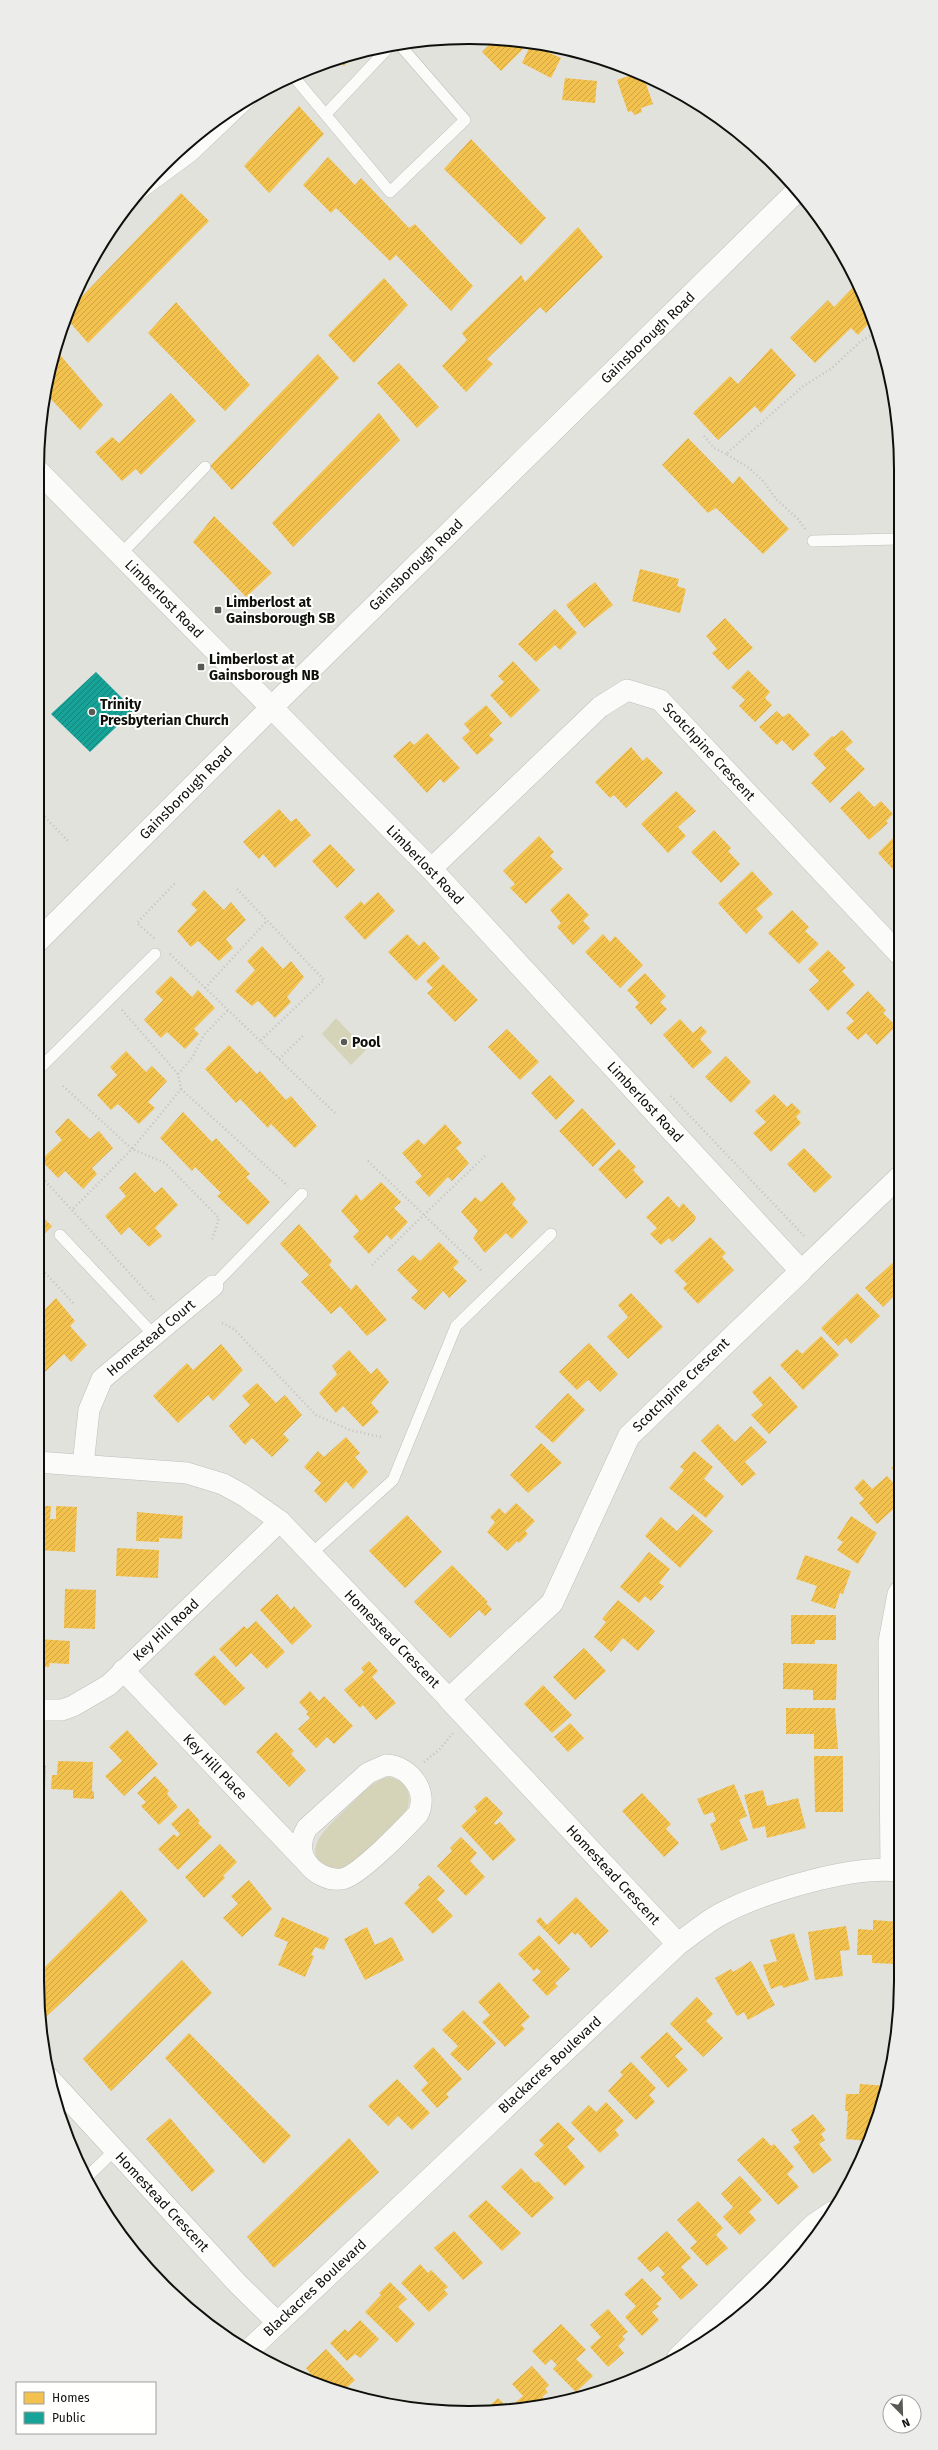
<svg xmlns="http://www.w3.org/2000/svg" width="938" height="2450" font-family="'Fira Sans',sans-serif">
<defs>
<pattern id="homes-hatch" width="6" height="6" patternUnits="userSpaceOnUse"><rect width="6" height="6" fill="#f2c14e"/><path d="M-1 1l2-2M0 6l6-6M5 7l2-2" fill="none" stroke="#cea543"/></pattern>
<pattern id="public-hatch" width="6" height="6" patternUnits="userSpaceOnUse"><rect width="6" height="6" fill="#17a398"/><path d="M-1 1l2-2M0 6l6-6M5 7l2-2" fill="none" stroke="#13837a"/></pattern>
</defs>
<rect width="100%" height="100%" fill="#e2e2dd"/>
<g fill="#d5d4b9">
<path d="M336 1018 366 1050 351 1065 322 1034Z"/>
<path d="M389 1777C408 1781 414 1796 405 1814L350 1866 334 1870C292 1855 331 1824 347 1808 359 1797 372 1780 389 1777Z"/>
</g>
<g fill="url(#homes-hatch)">
<path d="M496 38H497L529 43 501 71 482 52Z"/>
<path d="M531 44 561 58 551 78 522 63Z"/>
<path d="M355 54 344 66 337 58Z"/>
<path d="M637 73 643 75 653 104 641 108 642 112 634 115 632 111 628 112 617 80Z"/>
<path d="M565 78 597 81 595 103 562 100Z"/>
<path d="M299 106 324 134 269 193 244 166Z"/>
<path d="M471 139 546 218 521 245 444 169Z"/>
<path d="M328 157 355 185 361 178 409 228 415 224 473 286 451 311 396 255 390 261 336 208 331 213 303 185Z"/>
<path d="M181 193 209 221 88 343 66 318 70 309Z"/>
<path d="M578 227 603 257 546 313 540 307 487 359 493 364 466 392 442 366 467 340 462 333 521 275 525 282Z"/>
<path d="M384 278 408 305 354 363 328 335Z"/>
<path d="M858 282 872 320 858 335 851 328 815 363 790 338 828 300 834 307Z"/>
<path d="M176 302 250 385 225 411 148 333Z"/>
<path d="M771 348 796 375 761 413 755 406 718 440 693 413 730 376 738 384Z"/>
<path d="M55 349 103 405 80 430 47 395Z"/>
<path d="M318 354 339 378 232 490 210 466Z"/>
<path d="M399 363 439 407 417 428 377 383Z"/>
<path d="M171 393 196 421 141 475 136 469 122 481 95 452 112 437 119 443Z"/>
<path d="M379 413 400 440 293 547 272 523Z"/>
<path d="M688 438 733 484 739 476 789 529 763 554 716 508 708 513 662 465Z"/>
<path d="M214 516 272 573 246 597 193 542Z"/>
<path d="M640 569 679 579 677 586 686 589 680 613 632 601Z"/>
<path d="M595 582 613 605 584 628 566 605Z"/>
<path d="M555 609 577 633 560 650 555 645 536 662 518 644Z"/>
<path d="M725 618 753 648 728 670 712 653 717 649 706 636Z"/>
<path d="M513 661 540 690 511 718 490 695 504 682 498 676Z"/>
<path d="M748 670 770 692 765 698 772 705 755 722 739 706 745 700 731 687Z"/>
<path d="M486 705 502 723 489 735 494 740 477 755 462 738 470 731 464 724Z"/>
<path d="M777 711 783 717 789 713 810 735 793 751 782 740 777 745 759 727Z"/>
<path d="M842 730 853 742 845 749 865 769 830 803 811 783 826 768 813 754 832 736 834 737Z"/>
<path d="M427 733 460 768 444 783 440 779 427 793 393 756 410 741 414 745Z"/>
<path d="M631 747 643 761 647 757 663 773 626 808 614 795 610 798 595 782Z"/>
<path d="M676 791 696 811 678 827 686 836 668 853 641 824Z"/>
<path d="M859 791 874 807 881 801 893 814 886 821 888 823 869 840 840 808Z"/>
<path d="M279 809 291 822 296 818 311 835 275 868 263 854 259 859 243 842Z"/>
<path d="M714 830 731 848 728 851 740 864 721 883 691 852Z"/>
<path d="M897 834 898 836V875L878 853Z"/>
<path d="M539 836 554 852 550 856 563 869 526 904 510 888 515 884 503 871Z"/>
<path d="M330 844 355 870 337 888 312 861Z"/>
<path d="M752 871 773 894 756 909 763 917 746 934 718 903Z"/>
<path d="M204 890 224 910 231 902 246 920 226 939 233 948 219 961 198 941 191 947 177 931 197 910 191 904Z"/>
<path d="M378 892 395 911 365 940 344 917 361 901 364 905Z"/>
<path d="M568 893 589 915 583 921 590 928 573 945 557 927 561 923 550 910Z"/>
<path d="M792 910 809 927 805 931 819 944 799 964 768 933Z"/>
<path d="M407 934 419 946 424 941 440 958 416 981 388 952Z"/>
<path d="M603 934 610 942 615 936 643 965 620 988 585 952Z"/>
<path d="M262 946 283 969 291 961 304 977 287 997 291 1002 275 1018 258 1001 252 1006 235 991 255 970 247 961Z"/>
<path d="M828 950 846 968 842 971 855 985 828 1011 809 990 819 981 808 969Z"/>
<path d="M443 964 478 1000 455 1022 427 993 433 988 426 981Z"/>
<path d="M645 973 666 996 660 1002 667 1009 651 1025 635 1007 639 1003 627 990Z"/>
<path d="M171 976 192 997 198 990 215 1008 194 1029 199 1034 185 1049 167 1032 161 1038 144 1020 163 1000 155 992Z"/>
<path d="M868 991 886 1010 883 1013 896 1026 877 1045 866 1033 858 1040 846 1028 854 1021 846 1013Z"/>
<path d="M680 1019 693 1033 701 1026 707 1032 700 1039 712 1052 693 1069 663 1035Z"/>
<path d="M507 1029 539 1062 520 1080 488 1047Z"/>
<path d="M229 1045 257 1074 260 1071 286 1100 291 1096 317 1126 295 1148 271 1124 268 1128 240 1099 236 1103 205 1069Z"/>
<path d="M126 1051 146 1072 152 1066 167 1081 148 1102 155 1108 139 1124 118 1104 111 1110 97 1095 117 1075 110 1067Z"/>
<path d="M899 1053V1065L893 1058Z"/>
<path d="M726 1056 751 1082 731 1103 705 1077Z"/>
<path d="M550 1075 575 1101 556 1120 531 1093Z"/>
<path d="M774 1094 787 1107 792 1103 801 1112 796 1117 801 1123 771 1152 753 1133 766 1122 755 1111Z"/>
<path d="M582 1108 616 1144 593 1167 559 1131Z"/>
<path d="M183 1112 212 1142 216 1138 250 1174 246 1177 270 1202 248 1225 217 1196 221 1193 195 1167 192 1171 160 1138Z"/>
<path d="M68 1118 90 1139 99 1131 113 1148 92 1168 97 1174 83 1189 65 1171 58 1178 41 1160 62 1140 55 1132Z"/>
<path d="M445 1124 462 1143 456 1148 469 1163 452 1181 448 1177 429 1197 415 1182 422 1176 402 1153 418 1139 424 1145Z"/>
<path d="M804 1148 832 1177 815 1193 787 1164Z"/>
<path d="M619 1149 636 1167 633 1170 644 1182 626 1199 598 1169Z"/>
<path d="M135 1172 155 1193 162 1187 178 1205 155 1228 162 1236 149 1247 129 1227 121 1235 105 1216 126 1196 119 1188Z"/>
<path d="M381 1182 401 1202 394 1208 408 1222 391 1240 387 1235 369 1254 353 1237 359 1231 341 1211 356 1194 361 1201Z"/>
<path d="M502 1182 516 1199 512 1204 528 1222 512 1239 506 1233 485 1253 473 1238 478 1231 461 1212 475 1197 481 1202Z"/>
<path d="M668 1196 679 1208 683 1203 696 1217 694 1222 672 1242 669 1238 661 1245 650 1234 657 1228 646 1217Z"/>
<path d="M37 1203 45 1211 41 1216 52 1226 37 1241Z"/>
<path d="M299 1224 332 1261 329 1265 351 1290 356 1284 387 1320 367 1336 340 1306 331 1314 301 1282 309 1275 280 1244Z"/>
<path d="M710 1237 726 1253 722 1257 734 1270 698 1304 683 1288 687 1284 674 1271Z"/>
<path d="M439 1242 459 1262 453 1268 467 1281 449 1298 443 1291 425 1310 411 1298 418 1291 397 1270 413 1255 420 1261Z"/>
<path d="M899 1257V1291L883 1307 865 1288Z"/>
<path d="M631 1293 663 1327 628 1359 607 1337 628 1317 618 1305Z"/>
<path d="M857 1293 880 1316 851 1344 846 1338 838 1346 821 1328Z"/>
<path d="M56 1298 75 1321 70 1326 87 1345 71 1362 64 1354 43 1374 37 1368V1317Z"/>
<path d="M821 1336 839 1355 803 1390 780 1365 797 1349 802 1354Z"/>
<path d="M589 1343 618 1374 600 1392 588 1380 577 1390 559 1372Z"/>
<path d="M221 1344 243 1370 213 1401 208 1395 178 1423 153 1396 187 1363 193 1370Z"/>
<path d="M349 1350 371 1374 377 1368 389 1382 371 1403 379 1412 363 1427 343 1406 336 1413 319 1393 337 1374 332 1366Z"/>
<path d="M770 1376 798 1407 769 1434 751 1415 763 1405 752 1392Z"/>
<path d="M257 1383 276 1403 285 1395 302 1415 283 1434 289 1440 272 1457 252 1438 245 1445 229 1426 250 1405 242 1396Z"/>
<path d="M568 1393 585 1410 553 1443 535 1427Z"/>
<path d="M718 1424 735 1442 751 1426 767 1442 745 1462 756 1474 742 1486 701 1441Z"/>
<path d="M346 1437 360 1453 355 1457 368 1472 353 1489 346 1481 326 1503 314 1491 321 1483 304 1467 318 1451 324 1457Z"/>
<path d="M541 1443 562 1463 528 1493 510 1475Z"/>
<path d="M694 1451 713 1467 704 1479 724 1496 706 1518 669 1488 684 1470 680 1467Z"/>
<path d="M900 1460V1478L891 1468Z"/>
<path d="M887 1476 900 1490V1503L877 1524 859 1503 864 1499 854 1488 863 1479 872 1489Z"/>
<path d="M516 1503 535 1521 525 1531 528 1534 519 1543 517 1541 507 1551 487 1532 495 1522 490 1517 499 1508 505 1514Z"/>
<path d="M37 1506H51L50 1519H56V1506L77 1507 75 1552 37 1550Z"/>
<path d="M137 1512 183 1516 182 1539 159 1538V1542L136 1541Z"/>
<path d="M693 1514 713 1531 680 1568 645 1536 661 1517 677 1531Z"/>
<path d="M407 1515 442 1552 405 1588 369 1551Z"/>
<path d="M851 1516 877 1533 858 1564 837 1550 843 1542 837 1538Z"/>
<path d="M117 1548 159 1550 158 1578 116 1576Z"/>
<path d="M649 1552 670 1569 659 1583 664 1586 651 1601 645 1596 639 1603 620 1587Z"/>
<path d="M805 1555 851 1571 843 1594 840 1593 835 1609 811 1601 817 1586 796 1579Z"/>
<path d="M452 1565 488 1602 486 1603 492 1609 485 1616 479 1610 450 1638 414 1602Z"/>
<path d="M65 1589 96 1590 95 1629 64 1628Z"/>
<path d="M277 1594 291 1610 294 1606 312 1626 292 1645 260 1610Z"/>
<path d="M618 1600 655 1631 638 1651 623 1638 611 1652 594 1637 606 1622 602 1619Z"/>
<path d="M791 1615H836V1640H815V1644H791Z"/>
<path d="M256 1621 285 1652 267 1669 251 1653 236 1667 219 1649 244 1626 247 1629Z"/>
<path d="M37 1639 70 1641 69 1664 50 1663 49 1667 37 1666Z"/>
<path d="M584 1648 606 1671 575 1700 553 1677Z"/>
<path d="M214 1655 245 1688 225 1706 194 1674Z"/>
<path d="M369 1661 378 1671 372 1677 396 1703 376 1720 363 1705 360 1708 344 1690 364 1672 361 1668Z"/>
<path d="M783 1663 837 1664 836 1700H813V1690L783 1689Z"/>
<path d="M543 1685 572 1715 552 1733 524 1704Z"/>
<path d="M310 1691 319 1701 324 1696 353 1726 334 1744 327 1737 316 1748 298 1729 310 1718 306 1714 308 1712 299 1702Z"/>
<path d="M786 1708H835L838 1749H814V1734H786Z"/>
<path d="M570 1723 584 1738 568 1752 554 1737Z"/>
<path d="M127 1730 158 1764 124 1796 105 1776 122 1761 109 1747Z"/>
<path d="M276 1732 294 1751 291 1754 306 1770 289 1787 256 1752Z"/>
<path d="M814 1756H843V1812H815Z"/>
<path d="M58 1761 93 1762 92 1791 94 1792V1799L73 1798V1790L51 1789 52 1775H57Z"/>
<path d="M37 1766H46L45 1791H37Z"/>
<path d="M155 1776 169 1791 167 1794 178 1807 159 1825 141 1806 146 1802 137 1793Z"/>
<path d="M734 1784 747 1816 739 1820 748 1840 721 1851 710 1824 716 1821 713 1812 704 1815 697 1799Z"/>
<path d="M763 1790 767 1806 798 1798 806 1828 767 1838 765 1826 753 1829 744 1795Z"/>
<path d="M642 1793 671 1824 666 1829 679 1843 664 1857 622 1811Z"/>
<path d="M486 1796 503 1813 494 1823 496 1825 500 1822 516 1840 493 1861 461 1826 477 1811 474 1807Z"/>
<path d="M188 1808 200 1821 198 1823 212 1837 178 1870 158 1849 174 1834 177 1837 180 1834 171 1824Z"/>
<path d="M461 1837 477 1853 470 1861 485 1877 466 1896 437 1866 452 1851 450 1848Z"/>
<path d="M220 1844 237 1862 223 1876 225 1878 204 1898 185 1877Z"/>
<path d="M429 1875 445 1891 437 1899 453 1916 433 1934 404 1903 420 1887 418 1885Z"/>
<path d="M249 1880 272 1909 242 1937 223 1918 238 1904 231 1896Z"/>
<path d="M121 1890 148 1921 46 2017 40 2011 37 1975Z"/>
<path d="M576 1897 609 1931 591 1948 578 1933 575 1935 572 1932 559 1945 536 1921 540 1917 547 1925Z"/>
<path d="M282 1917 329 1938 324 1950 315 1947 311 1955 314 1956 305 1977 278 1965 288 1942 274 1936Z"/>
<path d="M873 1920 900 1922 897 1964 872 1963V1955H857L858 1929 873 1930Z"/>
<path d="M846 1926 850 1950 840 1951 843 1976 815 1980 808 1932Z"/>
<path d="M367 1927 375 1945 392 1937 404 1960 365 1980 344 1939Z"/>
<path d="M794 1933 809 1980 783 1988 782 1985 771 1989 763 1965 777 1961 770 1940Z"/>
<path d="M539 1935 570 1969 555 1983 558 1986 547 1996 532 1980 541 1972 537 1968 534 1971 518 1954Z"/>
<path d="M182 1960 212 1993 111 2091 83 2059Z"/>
<path d="M751 1961 775 2005 748 2020 744 2012 737 2016 728 2001 738 1994 728 2001 715 1978 731 1969 733 1972Z"/>
<path d="M499 1982 530 2017 521 2025 525 2029 505 2047 482 2022 490 2015 478 2002Z"/>
<path d="M697 1997 713 2014 706 2021 723 2038 703 2057 670 2024Z"/>
<path d="M463 2010 496 2043 468 2071 450 2054 458 2046 442 2030Z"/>
<path d="M667 2032 683 2049 675 2056 688 2070 668 2088 640 2057Z"/>
<path d="M189 2033 291 2136 264 2164 165 2058Z"/>
<path d="M433 2047 462 2079 446 2094 449 2097 437 2108 421 2090 428 2083 413 2066Z"/>
<path d="M631 2062 656 2088 649 2095 655 2102 636 2120 608 2091 623 2075 620 2072Z"/>
<path d="M397 2079 430 2113 412 2130 398 2116 388 2126 368 2106Z"/>
<path d="M860 2084 887 2086 868 2141 846 2139 848 2111H845L846 2094H859Z"/>
<path d="M606 2102 624 2121 615 2130 619 2135 600 2153 571 2123 589 2105 596 2112Z"/>
<path d="M813 2114 826 2130 821 2134 825 2140 819 2144 832 2160 813 2174 793 2147 800 2142 791 2130Z"/>
<path d="M170 2118 215 2171 192 2192 146 2139Z"/>
<path d="M558 2122 575 2139 567 2147 585 2167 565 2186 534 2154 544 2145 539 2140Z"/>
<path d="M763 2137 771 2146 774 2144 794 2167 787 2174 799 2187 778 2205 737 2160Z"/>
<path d="M349 2138 379 2172 274 2268 247 2237Z"/>
<path d="M521 2168 535 2183 538 2181 554 2198 532 2218 501 2187Z"/>
<path d="M740 2176 762 2200 749 2212 756 2220 740 2235 723 2217 733 2207 721 2194Z"/>
<path d="M486 2200 521 2233 502 2251 468 2216Z"/>
<path d="M698 2201 723 2228 716 2235 728 2248 707 2266 690 2248 697 2242 677 2220Z"/>
<path d="M454 2231 483 2263 463 2280 434 2248Z"/>
<path d="M667 2231 691 2258 681 2267 698 2285 681 2300 661 2277 665 2274 658 2266 650 2272 637 2258Z"/>
<path d="M124 2236 169 2283 165 2287 144 2266Z"/>
<path d="M420 2264 428 2273 431 2270 448 2287 444 2290 448 2294 429 2312 401 2283Z"/>
<path d="M642 2278 662 2299 656 2304 659 2306 652 2312 659 2320 642 2336 625 2317 636 2306 624 2294Z"/>
<path d="M390 2282 407 2299 398 2307 415 2324 397 2343 365 2312 381 2295 379 2293Z"/>
<path d="M608 2309 628 2332 622 2336 625 2339 618 2346 624 2353 608 2367 590 2347 601 2337 590 2325Z"/>
<path d="M360 2320 379 2339 360 2358 355 2354 347 2361 330 2343 345 2329 348 2332Z"/>
<path d="M561 2324 586 2350 576 2359 593 2376 576 2392 553 2369 557 2365 551 2359 545 2365 532 2351Z"/>
<path d="M326 2349 355 2380 341 2393 320 2386 306 2368Z"/>
<path d="M532 2366 549 2385 545 2389 548 2392 542 2397 550 2405 522 2409 516 2402 523 2396 512 2384Z"/>
<path d="M498 2398 510 2410 483 2412Z"/>
</g>
<path fill="url(#public-hatch)" d="M96 672 134 710 90 752 51 714Z"/>
<g fill="none" stroke-linecap="round" stroke-linejoin="round">
<g stroke="#bebebb" stroke-width="12">
<g id="service">
<path d="M294 77 390 192 465 120 399 44"/>
<path d="M326 114 390 46"/>
<path d="M132 200 193 155 258 93"/>
<path d="M813 541 898 539"/>
<path d="M120 555 205 467"/>
<path d="M37 1071 155 954"/>
<path d="M60 1235 154 1335"/>
<path d="M213 1286 302 1194"/>
<path d="M311 1554 393 1480 456 1326 551 1234"/>
<path d="M86 2178 115 2150"/>
</g>
</g>
<g stroke="#bebebb" stroke-width="22">
<g id="minor">
<path d="M431 869 600 707 627 690 660 700 899 954"/>
<path d="M801 1271 899 1177"/>
<path d="M37 1462 187 1473 223 1484 243 1495 280 1521 449 1699"/>
<path d="M83 1465 89 1410 102 1379 213 1286"/>
<path d="M123 1670 306 1862"/>
<path d="M37 1710H62L73 1706 109 1685 280 1521"/>
<path d="M386 1765C410 1766 429 1792 418 1814 405 1828 359 1876 342 1879 329 1881 314 1873 307 1863 299 1852 300 1840 307 1828L368 1773Z"/>
<path d="M891 1869 889 1642 898 1594 900 1591"/>
<path d="M49 2078 238 2284 278 2323"/>
<path d="M678 2357 813 2225 832 2212"/>
</g>
</g>
<g stroke="#bebebb" stroke-width="23">
<g id="tertiary">
<path d="M37 470 431 869 801 1271 629 1436 552 1603 449 1699 678 1944"/>
<path d="M248 2351 678 1944C692 1934 706 1922 721 1914 762 1892 855 1864 901 1871"/>
</g>
</g>
<g stroke="#bebebb" stroke-width="23">
<path id="secondary" d="M37 942 271 708 798 190"/>
</g>
<g stroke="#c1c1c0" stroke-width="2.5" stroke-dasharray="1 3" stroke-linecap="butt">
<path d="M704 436 714 448 726 454"/>
<path d="M805 529 798 519 777 500 764 482 749 468 726 454 802 387 832 368 861 341 877 332"/>
<path d="M42 814 68 841"/>
<path d="M237 889 324 980 259 1042"/>
<path d="M154 938 137 923 175 883"/>
<path d="M170 954 337 1115"/>
<path d="M205 988 267 921"/>
<path d="M122 1010 178 1074 181 1089 132 1149 165 1163 219 1218 212 1240"/>
<path d="M279 1059 304 1035"/>
<path d="M178 1074 192 1058 204 1035 228 1010"/>
<path d="M63 1086 132 1149 72 1210"/>
<path d="M181 1089 288 1186"/>
<path d="M671 1096 805 1237"/>
<path d="M368 1161 483 1272"/>
<path d="M37 1172 156 1302"/>
<path d="M37 1260 38 1259"/>
<path d="M37 1264 74 1304"/>
<path d="M372 1265 485 1156"/>
<path d="M222 1323 234 1329 316 1415 350 1430 381 1437"/>
<path d="M424 1762 440 1749 453 1733"/>
</g>
<use href="#service" stroke="#fbfbfa" stroke-width="11"/>
<use href="#minor" stroke="#fbfbfa" stroke-width="21"/>
<use href="#tertiary" stroke="#fbfbfa" stroke-width="22"/>
<use href="#secondary" stroke="#fbfbfa" stroke-width="22"/>
</g>
<g fill="#595955" stroke="#fffffe" stroke-width="1.5">
<rect x="214" y="606" width="8" height="8" rx="2"/>
<rect x="197" y="663" width="8" height="8" rx="2"/>
<circle cx="92" cy="712" r="4"/>
<circle cx="344" cy="1042" r="4"/>
</g>
<g text-anchor="middle" dominant-baseline="central" stroke-width="4" stroke-linejoin="round" paint-order="stroke">
<g font-size="14" fill="#0f0f0c" stroke="#fffffe">
<text transform="translate(648 338) rotate(-44)">Gainsborough Road</text>
<text transform="translate(416 565) rotate(-44)">Gainsborough Road</text>
<text transform="translate(164 599) rotate(45)">Limberlost Road</text>
<text transform="translate(709 752) rotate(47)">Scotchpine Crescent</text>
<text transform="translate(186 793) rotate(-45)">Gainsborough Road</text>
<text transform="translate(425 865) rotate(46)">Limberlost Road</text>
<text transform="translate(645 1102) rotate(47)">Limberlost Road</text>
<text transform="translate(151 1338) rotate(-40)">Homestead Court</text>
<text transform="translate(681 1385) rotate(-44)">Scotchpine Crescent</text>
<text transform="translate(166 1630) rotate(-43)">Key Hill Road</text>
<text transform="translate(392 1639) rotate(46)">Homestead Crescent</text>
<text transform="translate(215 1767) rotate(46)">Key Hill Place</text>
<text transform="translate(613 1875) rotate(47)">Homestead Crescent</text>
<text transform="translate(550 2065) rotate(-43)">Blackacres Boulevard</text>
<text transform="translate(162 2202) rotate(47)">Homestead Crescent</text>
<text transform="translate(315 2288) rotate(-43)">Blackacres Boulevard</text>
</g>
<g font-size="14" font-weight="bold" fill="#0f0f0c" stroke="#fffffe" text-anchor="start">
<text x="226" y="602">Limberlost at<tspan x="226" dy="16">Gainsborough SB</tspan></text>
<text x="209" y="659">Limberlost at<tspan x="209" dy="16">Gainsborough NB</tspan></text>
<text x="100" y="704">Trinity<tspan x="100" dy="16">Presbyterian Church</tspan></text>
<text x="352" y="1042">Pool</text>
</g>
</g>
<path d="M0 0H938V2450H0ZM469 44H469A425 425 0 0 1 894 469V1981A425 425 0 0 1 469 2406H469A425 425 0 0 1 44 1981V469A425 425 0 0 1 469 44Z" fill="#ececeb" fill-rule="evenodd"/>
<path fill="none" stroke="#0f0f0c" stroke-width="2" d="M469 44H469A425 425 0 0 1 894 469V1981A425 425 0 0 1 469 2406H469A425 425 0 0 1 44 1981V469A425 425 0 0 1 469 44Z"/>
<rect x="16" y="2382" width="140" height="52" fill="#fffffe" stroke="#9f9f9d"/>
<rect x="24" y="2392" width="20" height="12" fill="#f2c14e" stroke="#9f9f9d"/>
<text x="52" y="2402" font-size="12" fill="#0f0f0c">Homes</text>
<rect x="24" y="2412" width="20" height="12" fill="#17a398" stroke="#9f9f9d"/>
<text x="52" y="2422" font-size="12" fill="#0f0f0c">Public</text>
<g transform="translate(902 2414) rotate(157)"><circle r="19" fill="#fffffe" stroke="#9f9f9d"/>
<path d="M0-3L7 15L0 10L-7 15Z" fill="#595955"/>
<text y="-6" font-size="11" font-weight="bold" text-anchor="middle" fill="#0f0f0c">N</text>
</g>
</svg>
